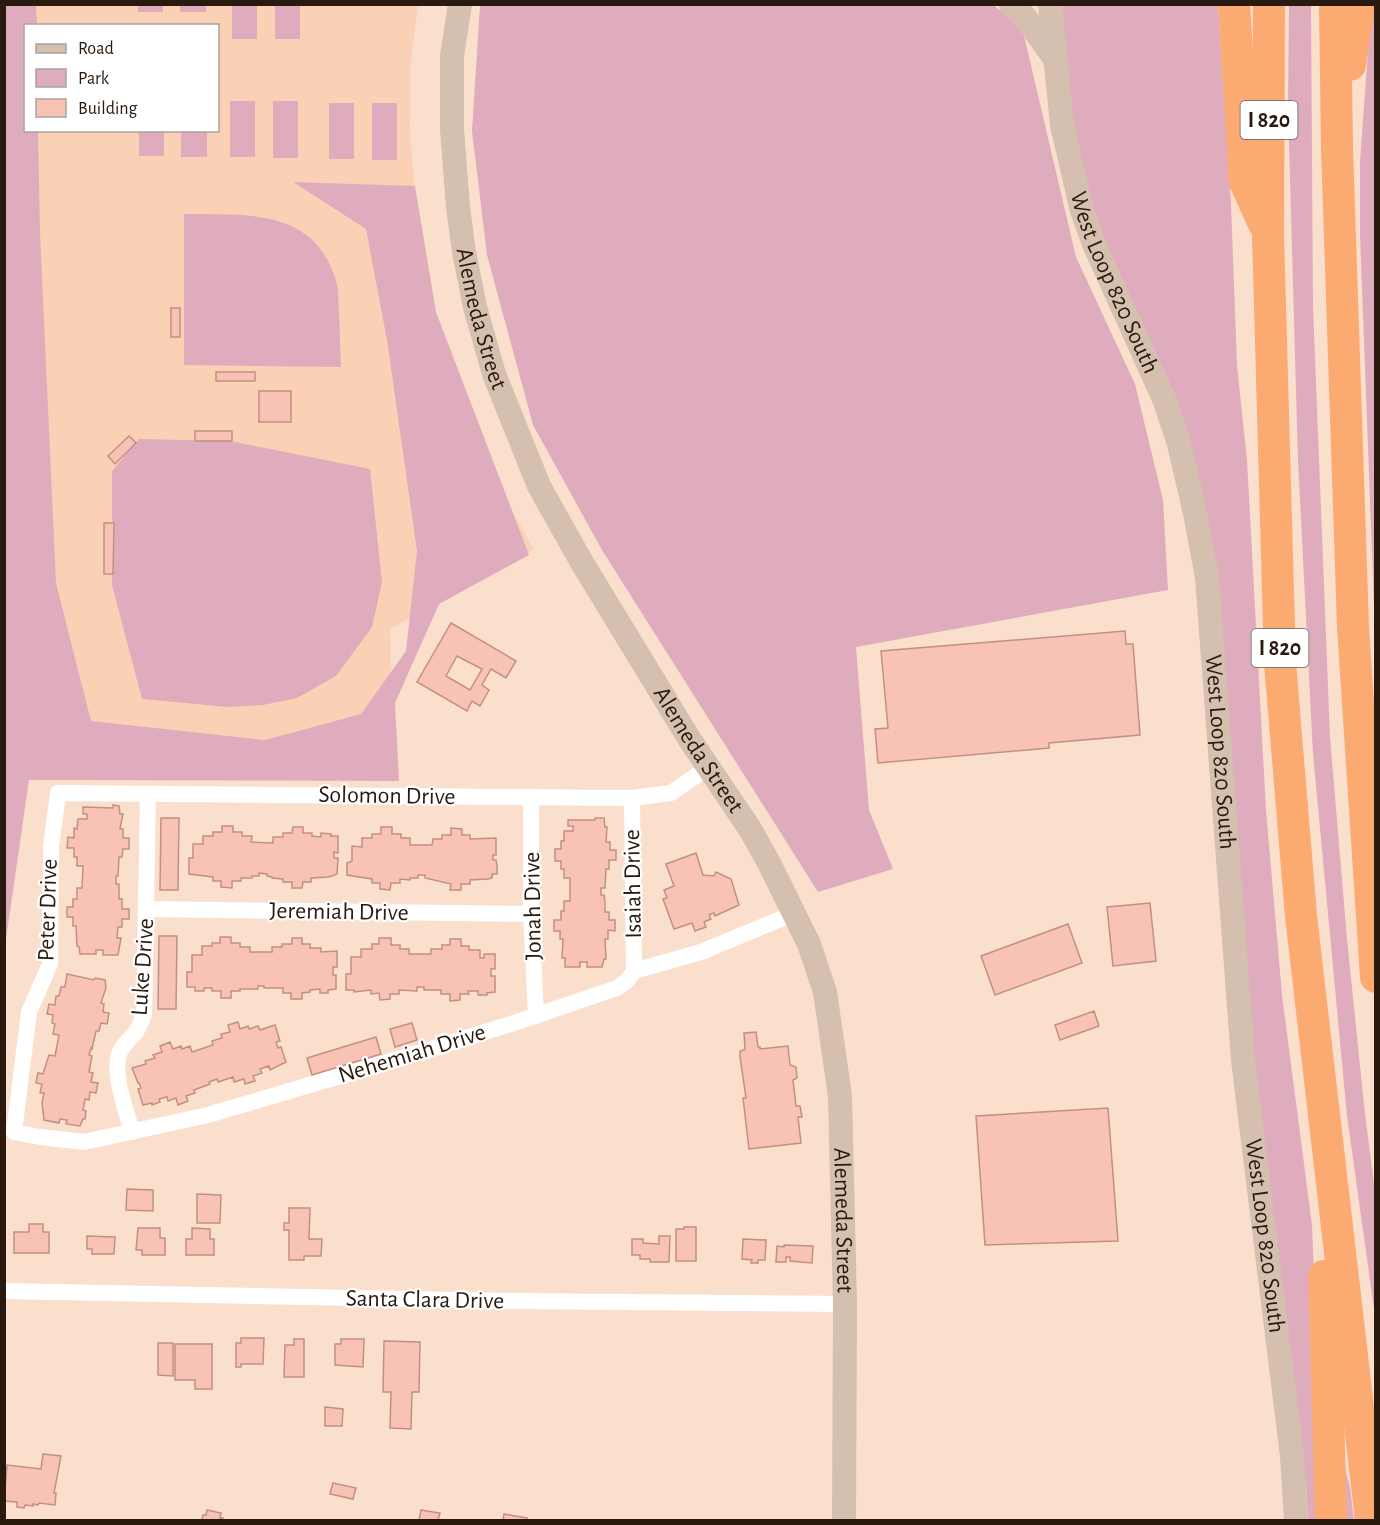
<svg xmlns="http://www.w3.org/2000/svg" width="1380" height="1525" font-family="'Alegreya Sans',sans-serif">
<rect width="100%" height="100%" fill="#fbdfcd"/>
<path fill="#fad1b5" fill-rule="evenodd" d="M5 5H418L411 61 410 131 417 220 436 320 506 500 534 549 390 629 393 776 5 775ZM26 26H218V130H26Z"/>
<g fill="#dfacbe">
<path d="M36 4 37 25 26 26V130L38 131 40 233 56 583 91 721 265 740 361 714 406 651 417 551 387 340 366 229 293 182 415 186 436 312 529 555 439 604 395 703 399 781 29 780 5 946 4 5Z"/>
<path d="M992 4 1022 27 1076 257 1135 384 1163 500 1168 590 856 647 869 810 893 869 818 892 602 550 533 425 487 255 472 131 480 5Z"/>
<path d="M1064 4 1210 6 1211 5H1218L1231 204 1237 365 1247 460 1266 810 1282 995 1312 1225 1323 1520H1308L1306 1484 1249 1049 1208 543 1113 264 1085 190 1068 104 1062 9Z"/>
<rect x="138" y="5" width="25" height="7"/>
<rect x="180" y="5" width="26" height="7"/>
<rect x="232" y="5" width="25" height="34"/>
<rect x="275" y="5" width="25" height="34"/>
<path d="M1289 5H1311L1313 307 1330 737 1347 939 1365 1114 1375 1191V1316L1347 1116 1313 754 1298 461 1288 108Z"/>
<path d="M1373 5H1375V633L1360 235V161L1368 52Z"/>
<rect x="230" y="101" width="25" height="56"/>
<rect x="273" y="101" width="25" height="57"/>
<rect x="329" y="103" width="25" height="56"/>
<rect x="372" y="103" width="25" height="57"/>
<rect x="139" y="131" width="25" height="25"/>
<rect x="181" y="131" width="26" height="26"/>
<path d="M184 214C247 215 316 207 337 284 339 292 338 303 339 311 340 330 340 349 341 367L184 365Z"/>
<path d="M139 439 230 441 370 469 382 582 372 627 336 676 297 698 263 705 227 707 142 699 112 585V471Z"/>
<path d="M1340 1452 1350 1487 1354 1520H1340Z"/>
</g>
<g fill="#f8c2b4" stroke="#c29082" stroke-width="1.5" fill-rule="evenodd">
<rect x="171" y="308" width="9" height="29"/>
<rect x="216" y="372" width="39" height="9"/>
<rect x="259" y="391" width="32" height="31"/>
<rect x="195" y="431" width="37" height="10"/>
<path d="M129 436 136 443 115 464 108 456Z"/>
<path d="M104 523H114L113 574H104Z"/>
<path d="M451 623 516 661 506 678 491 669 482 685 489 690 480 706 472 701 467 711 417 682ZM457 656 482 669 470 690 446 676Z"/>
<path d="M1125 631 1126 644H1133L1140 735 1049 743V748L878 763 875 729 888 728 881 651Z"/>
<path d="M113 805 119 806 120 814H123L120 829H123V838H129V849H123L122 857H119L118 876H116V884H119V899H122V909H129V919H122V927H118L117 938H121L118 955H103V950H96V954H80L79 947 77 946 76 926H73V917H67V907H73V899H77V888H82L83 866H77V857H74V848H67L68 837 74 838V828L77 829 78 819H87V814H83V807L113 808Z"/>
<path d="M161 818H179L178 890H160Z"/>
<path d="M595 818H604L605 827H607L606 842H610V850H616V860H609V869H606L605 888H601V895H604L605 901V912H609V920H615V931L608 930V939H605L606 959H604L602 967H587V962H580V967H565V958H562L563 939H560V931H554V920H561V911H564V901H570V878H564V869H561V861H555V849H561V841H564V831H573V826H568V820H595Z"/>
<path d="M222 826H233V832H242V836H252L251 842 273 843V837H283V833H292L293 827H303V833H312V836L321 837V833L331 834V836H338V853L334 852V858H338L337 874 329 877 311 878V882H303L302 888H292V882H283V879L272 878V877L267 876V874L259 873V876H252V878H241V881H232V888L221 887V881H213V877L189 874V858H193V844H203V836H213V832H222Z"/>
<path d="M381 827H392V834H401V838H410V845H432L433 839H442V835H451V828L462 829V835H470V839L496 838V855H493V860H496L497 865V874H492V878L488 879 470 880V884H461V890H450L451 884 425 878V875H418V878H410V880L400 879V883H391L390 890 380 889V883H372V879L347 875V863L352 861V846L362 847V838H372V834H381Z"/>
<path d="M696 853 703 875 714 876 716 872 731 879 739 905 715 916 714 913 709 915 711 919 704 922 706 927 695 931 692 923 674 929 663 899 667 898 664 890 674 886 666 864Z"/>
<path d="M1150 903 1156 961 1113 966 1107 907Z"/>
<path d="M1068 924 1082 963 995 995 981 956Z"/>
<path d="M159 936H177L176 1009H158Z"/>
<path d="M220 937H231V943H240V947H250V952H272V947H282V944H292V938H302V944H310V948H321V952L337 951V967H333V975H336V989L328 990V993H320V989L310 990V992L302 993V999H291V993H283V988H264V986H258V989H240V991H231V998H221V991H212V988H204V991H195V987H187V972H192V955H202V946H212V943H220Z"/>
<path d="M379 938H391V945H400V949H409V954H431V949H442V945H450V939H461V946H469V950H480V958H484V954H495V969H491V976H495V992L487 993V995H478V991H468L469 994H460V1000L450 1001V994H441V990H424V987H417V991L399 990V994H390V999L380 1000 379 993 371 994V990L354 992V990H346V974H351V957H361V949H372V944H379Z"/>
<path d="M67 974 94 980 95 978 105 980 106 988 101 1003 104 1004 103 1012 109 1013 107 1024 101 1023 99 1031H96L92 1049 91 1048 89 1055 92 1056 89 1072 93 1073 91 1082 98 1083 96 1093 90 1092 89 1100 85 1099 83 1110 86 1111 85 1119H83L80 1126 66 1124 67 1120 60 1119 59 1123 44 1120 42 1103 44 1093H40L42 1084 36 1083 38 1073 43 1074 49 1055 55 1056 59 1035 53 1034 55 1024 52 1023 53 1015 47 1014 49 1004 55 1005 56 996H59L61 987H65Z"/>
<path d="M1094 1011 1099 1026 1060 1040 1055 1025Z"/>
<path d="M238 1022 240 1029 248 1026 249 1029 258 1026 260 1030 275 1025 280 1041 276 1042 278 1048 281 1047 286 1062 270 1070 269 1066 260 1069 262 1073 253 1076 255 1081 245 1084 244 1079 234 1082 233 1077 218 1082 217 1079 209 1082 210 1084 194 1090 195 1093 186 1096 188 1101 178 1105 176 1098 168 1101 167 1097 159 1099 160 1102 152 1105V1103L143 1105 138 1089 141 1088 139 1083H138L132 1068 146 1064 145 1061 155 1058 153 1055 162 1052 160 1046 170 1042 173 1049 181 1046 182 1049 190 1046 192 1052 213 1045 212 1041 222 1038 221 1034 230 1032 228 1025Z"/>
<path d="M412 1023 417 1040 395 1047 390 1029Z"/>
<path d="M756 1032 758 1047H760V1049L788 1046 790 1065 796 1067 797 1078 793 1080 796 1106H800L802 1117H798L801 1143 749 1149 743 1098H746L740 1057V1051L744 1050 745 1048 744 1033Z"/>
<path d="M376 1037 381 1054 312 1075 307 1058Z"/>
<path d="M1108 1108 1118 1241 985 1245 976 1116Z"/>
<path d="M127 1189 153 1190V1211L126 1210Z"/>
<path d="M197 1194 221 1195 220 1223H197Z"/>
<path d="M289 1208H310L309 1239H322L321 1256H304V1260H289V1230H284V1223H289Z"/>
<path d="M29 1224H43V1232H49V1253H14V1232H29Z"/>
<path d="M684 1227H696V1261H676V1229H684Z"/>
<path d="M138 1228H160V1238H165V1255H142V1250H136Z"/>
<path d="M192 1228 210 1229V1239H214V1255H186V1239H192Z"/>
<path d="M87 1236 115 1237 114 1254H92V1249H87Z"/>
<path d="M659 1236H670L669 1262H650V1259H640V1255H632V1239H643V1243L659 1244Z"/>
<path d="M743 1239 766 1240 765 1260H758V1263H751L752 1260 742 1259Z"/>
<path d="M784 1245 813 1246 812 1263 790 1261V1257H786V1262H776L777 1246 784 1247Z"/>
<path d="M241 1338H264L263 1364H241V1367H236V1343H241Z"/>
<path d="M294 1339H304V1377H284L285 1345H294Z"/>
<path d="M341 1339H364L363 1367 335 1365V1344H341Z"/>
<path d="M384 1341 420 1342 419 1392H412L411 1429 390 1428 391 1392H383Z"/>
<path d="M158 1343H173V1376L158 1375Z"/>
<path d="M175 1344H212V1389H195V1380H175Z"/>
<path d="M325 1407 343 1409 342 1426H325Z"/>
<path d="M43 1454 61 1456 54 1493H56L55 1505 39 1503 38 1505 33 1504V1506L25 1505 24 1508 17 1507V1502L4 1501 7 1465 41 1469Z"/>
<path d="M333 1483 356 1488 353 1499 330 1494Z"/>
<path d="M207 1510 221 1513 220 1518H223L222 1520H202L203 1515H206Z"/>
<path d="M421 1510 440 1513 438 1520H419Z"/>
<path d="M504 1514 527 1518V1520H503Z"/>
</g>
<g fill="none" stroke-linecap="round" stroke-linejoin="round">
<g stroke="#fff" stroke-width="16">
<path d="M707 768 671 793 632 798 58 793 51 847 50 964 29 1012 14 1132 40 1137 84 1142 208 1115 422 1052 520 1021 617 988 627 981 634 971 701 952 795 913"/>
<path d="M531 797V914L536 1016"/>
<path d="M632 798 634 971"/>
<path d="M147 909 531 914"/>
<path d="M132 1132C127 1112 112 1075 119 1054 122 1045 130 1039 136 1032 139 1027 141 1021 144 1015L148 794"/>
<path d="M4 1291 515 1301 845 1304"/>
</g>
<g stroke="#d5bfae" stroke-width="24">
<path id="s1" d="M460 4 452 56V129L458 207 464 252 475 307 494 374 539 486 581 561 690 740 750 829 769 863 809 944 825 992 840 1096 845 1304 844 1520"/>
<path d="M1011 4 1025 17 1055 59"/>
<path id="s2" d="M1050 4 1062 125 1082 211 1094 244 1164 399 1179 444 1195 513 1207 577 1243 1060 1292 1456 1296 1520"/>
</g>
<g stroke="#fbaa71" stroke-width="32">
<path d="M1234 4 1245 182 1264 224"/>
<path d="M1269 4 1268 235 1280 663 1301 916 1371 1520"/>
<path d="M1335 4 1337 148 1353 627 1376 977"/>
<path d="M1350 65 1359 4"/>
<path d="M1324 1276 1331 1520"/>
</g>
</g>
<g text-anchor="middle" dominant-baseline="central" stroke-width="4.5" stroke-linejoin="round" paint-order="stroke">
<g fill="#fff" stroke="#695e56" stroke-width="1.5">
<rect x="1240.5" y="101" width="57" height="38" rx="4.5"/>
<rect x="1251.5" y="629" width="57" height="38" rx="4.5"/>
</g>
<g font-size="22" font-weight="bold" fill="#29190e">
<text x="1269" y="120">I 820</text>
<text x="1280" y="648">I 820</text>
</g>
<g font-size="24" fill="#29190e" stroke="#fff">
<text stroke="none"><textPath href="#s2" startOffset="288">West Loop 820 South</textPath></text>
<text stroke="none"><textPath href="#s1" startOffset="318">Alemeda Street</textPath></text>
<text stroke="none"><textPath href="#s1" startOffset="804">Alemeda Street</textPath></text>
<text stroke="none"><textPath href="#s2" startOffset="774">West Loop 820 South</textPath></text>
<text transform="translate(387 796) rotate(1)">Solomon Drive</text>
<text transform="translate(633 884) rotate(-91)">Isaiah Drive</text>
<text transform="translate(533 906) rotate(-91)">Jonah Drive</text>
<text transform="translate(48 910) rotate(-88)">Peter Drive</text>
<text transform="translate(339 912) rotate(1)">Jeremiah Drive</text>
<text transform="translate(143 967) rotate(-86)">Luke Drive</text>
<text transform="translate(412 1054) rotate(-17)">Nehemiah Drive</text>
<text stroke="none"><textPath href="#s1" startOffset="1308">Alemeda Street</textPath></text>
<text stroke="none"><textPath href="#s2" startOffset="1260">West Loop 820 South</textPath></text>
<text transform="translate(425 1300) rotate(1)">Santa Clara Drive</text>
</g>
</g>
<rect width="1380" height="1525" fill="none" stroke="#29190e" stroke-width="12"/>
<rect x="24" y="24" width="195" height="108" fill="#ffffff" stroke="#a9a39f" stroke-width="1.5"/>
<rect x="36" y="44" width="30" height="9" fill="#d5bfae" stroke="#a9a39f" stroke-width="1.5"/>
<text x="78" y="54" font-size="18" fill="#29190e">Road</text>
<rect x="36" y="69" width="30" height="18" fill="#dfacbe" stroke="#a9a39f" stroke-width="1.5"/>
<text x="78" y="84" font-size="18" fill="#29190e">Park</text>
<rect x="36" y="99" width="30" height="18" fill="#f8c2b4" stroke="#a9a39f" stroke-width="1.5"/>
<text x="78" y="114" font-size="18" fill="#29190e">Building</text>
</svg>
